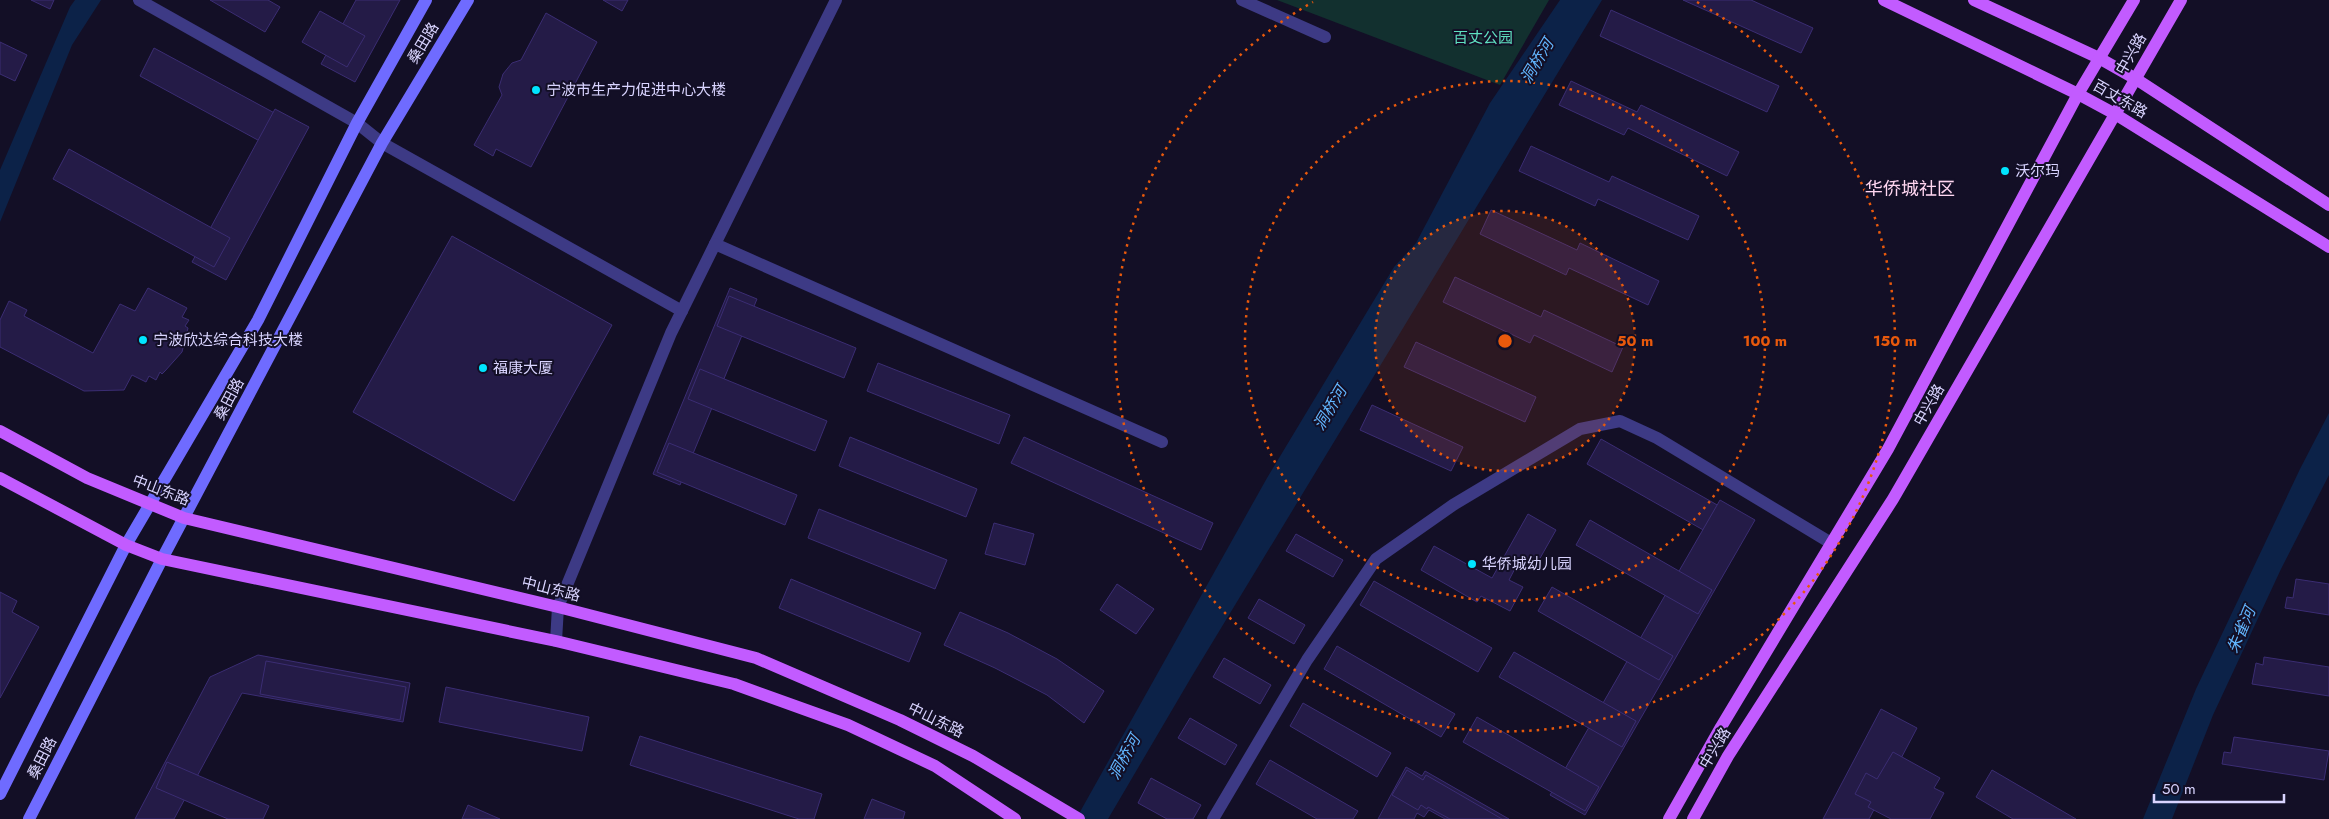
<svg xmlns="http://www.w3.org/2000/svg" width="2329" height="819" font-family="Jost,'Noto Sans SC',sans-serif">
<rect width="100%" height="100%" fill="#130f26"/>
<path fill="#12302f" d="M1277 0H1549L1500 85Z"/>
<g fill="#0c2248">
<path d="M75 0H101L72 45 0 222V170L70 7Z"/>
<path d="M1560 0H1602L1192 676 1108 819H1076L1267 478 1394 267 1416 243 1490 103Z"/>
<path d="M2329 413V475L2281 569 2213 715 2172 819H2143L2196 689 2300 469Z"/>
</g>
<g fill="#241b47" stroke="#3b2d73">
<path d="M31 0H54L50 9Z"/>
<path d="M210 0H268L280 7 265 32Z"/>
<path d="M356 0H400L355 82 321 64Z"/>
<path d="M603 0H628L622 11Z"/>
<path d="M1683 0H1751L1813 28 1801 53Z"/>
<path d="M1611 10 1779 86 1767 112 1600 36Z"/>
<path d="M320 11 365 36 347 67 302 42Z"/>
<path d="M546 13 597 42 531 167 496 149 493 156 474 145 502 95 499 87 503 74 512 63 521 60Z"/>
<path d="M0 42 27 55 15 81 0 74Z"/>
<path d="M154 48 293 123 278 151 140 76Z"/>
<path d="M1571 81 1637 112 1641 105 1739 152 1727 176 1628 128 1624 135 1559 105Z"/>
<path d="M275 109 309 127 226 280 192 262Z"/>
<path d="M1531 146 1609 182 1612 176 1699 216 1688 240 1598 199 1595 206 1519 171Z"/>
<path d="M69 149 230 238 214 267 53 179Z"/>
<path d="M1491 210 1577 250 1580 243 1659 281 1648 305 1569 268 1566 275 1480 234Z"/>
<path d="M452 236 612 325 514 501 353 412Z"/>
<path d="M1455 277 1541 317 1544 310 1623 347 1612 372 1534 335 1530 343 1443 302Z"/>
<path d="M148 288 187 308 182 317 189 320 185 326 188 328 182 352 165 371 162 374 160 372 156 380 149 376 146 382 132 375 124 390 84 391 0 347V320L9 301 27 310 24 316 93 353 120 304 135 311Z"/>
<path d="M730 288 757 299 680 485 653 474Z"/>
<path d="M729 296 856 348 844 378 717 326Z"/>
<path d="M1416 342 1536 397 1525 422 1404 367Z"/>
<path d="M878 363 1010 415 999 444 867 391Z"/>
<path d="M700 369 827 421 815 451 688 399Z"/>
<path d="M1372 405 1463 447 1451 471 1360 430Z"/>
<path d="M850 437 977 489 966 517 839 466Z"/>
<path d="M1024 437 1213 523 1201 550 1011 463Z"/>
<path d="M1601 439 1749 523 1735 548 1587 464Z"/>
<path d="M669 443 797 495 785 525 657 472Z"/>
<path d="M1720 500 1755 520 1585 815 1550 795Z"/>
<path d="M819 509 947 560 935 589 808 538Z"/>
<path d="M1528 514 1556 530 1535 567 1520 559 1509 580 1523 587 1510 611 1481 596 1477 602 1421 570 1434 546 1492 578Z"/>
<path d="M1590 520 1712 590 1698 614 1576 545Z"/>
<path d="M994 523 1034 534 1025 565 985 554Z"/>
<path d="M1296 534 1343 560 1333 577 1286 551Z"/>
<path d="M791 579 921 633 909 662 779 608Z"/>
<path d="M2296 579 2329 584V615L2285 608 2287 597 2293 598Z"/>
<path d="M1374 581 1492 648 1478 672 1360 605Z"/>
<path d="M1117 584 1154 609 1136 634 1100 610Z"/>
<path d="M1552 587 1673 656 1659 680 1538 611Z"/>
<path d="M0 592 17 601 12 612 39 627 0 698Z"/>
<path d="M1259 599 1305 625 1294 644 1248 618Z"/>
<path d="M960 612 1008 633 1057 659 1104 691 1084 723 1047 695 995 668 944 645Z"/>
<path d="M1337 646 1455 714 1441 737 1324 669Z"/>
<path d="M1514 652 1636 721 1622 747 1499 677Z"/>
<path d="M258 655 410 683 403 722 242 693 174 819H135L210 677Z"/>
<path d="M2264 657 2329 667V696L2252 684 2256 663 2263 665Z"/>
<path d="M1224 658 1271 685 1260 704 1213 677Z"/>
<path d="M266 661 406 687 400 720 260 694Z"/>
<path d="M446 687 589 717 582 751 439 722Z"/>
<path d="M1303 703 1391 753 1377 777 1290 726Z"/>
<path d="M1881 709 1917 728 1869 819H1823Z"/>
<path d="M1477 717 1599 787 1585 811 1463 742Z"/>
<path d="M1190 718 1237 745 1225 765 1178 738Z"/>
<path d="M640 736 822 794 814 819H799L630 765Z"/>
<path d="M2234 737 2329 751 2324 780 2222 764 2224 752 2231 753Z"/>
<path d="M1893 752 1940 778 1934 788 1944 793 1930 819H1891L1868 807 1871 802 1855 794 1866 773 1877 779Z"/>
<path d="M1270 760 1358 811 1353 819H1317L1256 784Z"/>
<path d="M167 762 269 806 263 819H228L156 788Z"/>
<path d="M1406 767 1422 776 1425 771 1509 819H1445L1429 810 1424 817 1417 813 1414 819H1378Z"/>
<path d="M1407 770 1423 780 1426 775 1502 819H1450L1428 807 1427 809 1421 805 1418 810 1392 795Z"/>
<path d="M1992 770 2076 819H2013L1976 797Z"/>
<path d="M1151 778 1201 805 1193 819H1167L1138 803Z"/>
<path d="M872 799 905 812 903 819H864Z"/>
<path d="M468 805 500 819H462Z"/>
</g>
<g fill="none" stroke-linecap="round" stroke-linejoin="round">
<g stroke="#3d3a85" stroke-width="12">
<path d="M139 0 357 123 382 143 682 311"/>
<path d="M836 0 715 244 1162 442"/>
<path d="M1242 0 1325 37"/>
<path d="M556 641 558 607 671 333 715 244"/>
<path d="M1213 819 1307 660 1376 559 1453 505 1580 429 1620 421 1657 438 1831 543"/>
</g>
<g stroke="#6f6bff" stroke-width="12">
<path d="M0 794 126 545 258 320 357 123 426 0"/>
<path d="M29 819 162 559 382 143 468 0"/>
</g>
<g stroke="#c25bff" stroke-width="12">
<path d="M1884 0 2078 94 2115 114 2329 247"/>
<path d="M1974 0 2099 58 2136 79 2329 205"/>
<path d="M0 431 87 478 184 518 558 607 756 658 900 720 973 756 1079 819"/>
<path d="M0 478 126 545 162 559 556 641 734 684 848 725 935 766 1015 819"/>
<path d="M1669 819 1721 727 1888 449 2078 94 2134 0"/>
<path d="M1693 819 1728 756 1893 499 2181 0"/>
</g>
</g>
<circle cx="1505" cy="341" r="130" fill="#e8590c" fill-opacity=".12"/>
<g fill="none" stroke="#e8590c" stroke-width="2.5" stroke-dasharray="2.5 5">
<circle cx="1505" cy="341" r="130"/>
<circle cx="1505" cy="341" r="260"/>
<path d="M1697 2A390 390 0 1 1 1313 2"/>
</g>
<g fill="#00e5ff" stroke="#130f26" stroke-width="2">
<circle cx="536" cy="90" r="5"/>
<circle cx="2005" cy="171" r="5"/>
<circle cx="143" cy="340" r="5"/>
<circle cx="483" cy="368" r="5"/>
<circle cx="1472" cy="564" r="5"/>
</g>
<g text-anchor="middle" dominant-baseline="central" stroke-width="4" stroke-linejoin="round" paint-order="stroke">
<g font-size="15" fill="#5fe0c0" stroke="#130f26">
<text x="1483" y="38">百丈公园</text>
</g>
<g font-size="15" fill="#d9d4ff" stroke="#130f26">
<text transform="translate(423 43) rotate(-59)">桑田路</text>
<text transform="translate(2131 54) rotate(-60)">中兴路</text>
<text transform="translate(2120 99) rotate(30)">百丈东路</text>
<text transform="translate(229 399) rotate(-62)">桑田路</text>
<text transform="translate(1929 405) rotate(-60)">中兴路</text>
<text transform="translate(161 490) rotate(21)">中山东路</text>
<text transform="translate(551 589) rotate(14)">中山东路</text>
<text transform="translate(936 720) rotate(26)">中山东路</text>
<text transform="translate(1715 748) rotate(-59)">中兴路</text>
<text transform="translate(42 758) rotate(-63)">桑田路</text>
</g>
<g font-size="15" fill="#d9d4ff" stroke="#130f26" text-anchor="start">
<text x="546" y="90">宁波市生产力促进中心大楼</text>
<text x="2015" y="171">沃尔玛</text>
<text x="153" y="340">宁波欣达综合科技大楼</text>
<text x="493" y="368">福康大厦</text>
<text x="1482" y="564">华侨城幼儿园</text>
</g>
<g font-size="16" font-style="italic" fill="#62b6ff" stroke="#130f26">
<text transform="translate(1537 61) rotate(-59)">洞桥河</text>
<text transform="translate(1330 408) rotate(-59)">洞桥河</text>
<text transform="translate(2241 630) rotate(-67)">朱雀河</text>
<text transform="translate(1124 757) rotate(-61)">洞桥河</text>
</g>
<g font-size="18" fill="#ffd6f0" stroke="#130f26">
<text x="1910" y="189">华侨城社区</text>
</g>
</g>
<circle cx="1505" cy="341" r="8" fill="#e8590c" stroke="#130f26" stroke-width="2.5"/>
<g font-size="15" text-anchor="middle" font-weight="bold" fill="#e8590c" stroke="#130f26" stroke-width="4" stroke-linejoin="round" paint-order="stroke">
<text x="1635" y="346">50 m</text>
<text x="1765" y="346">100 m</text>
<text x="1895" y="346">150 m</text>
</g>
<path d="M2154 794v8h130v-8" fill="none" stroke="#d9d4ff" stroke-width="2.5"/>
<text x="2162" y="794" font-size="15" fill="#d9d4ff" stroke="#130f26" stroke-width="4" paint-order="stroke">50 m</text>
</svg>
